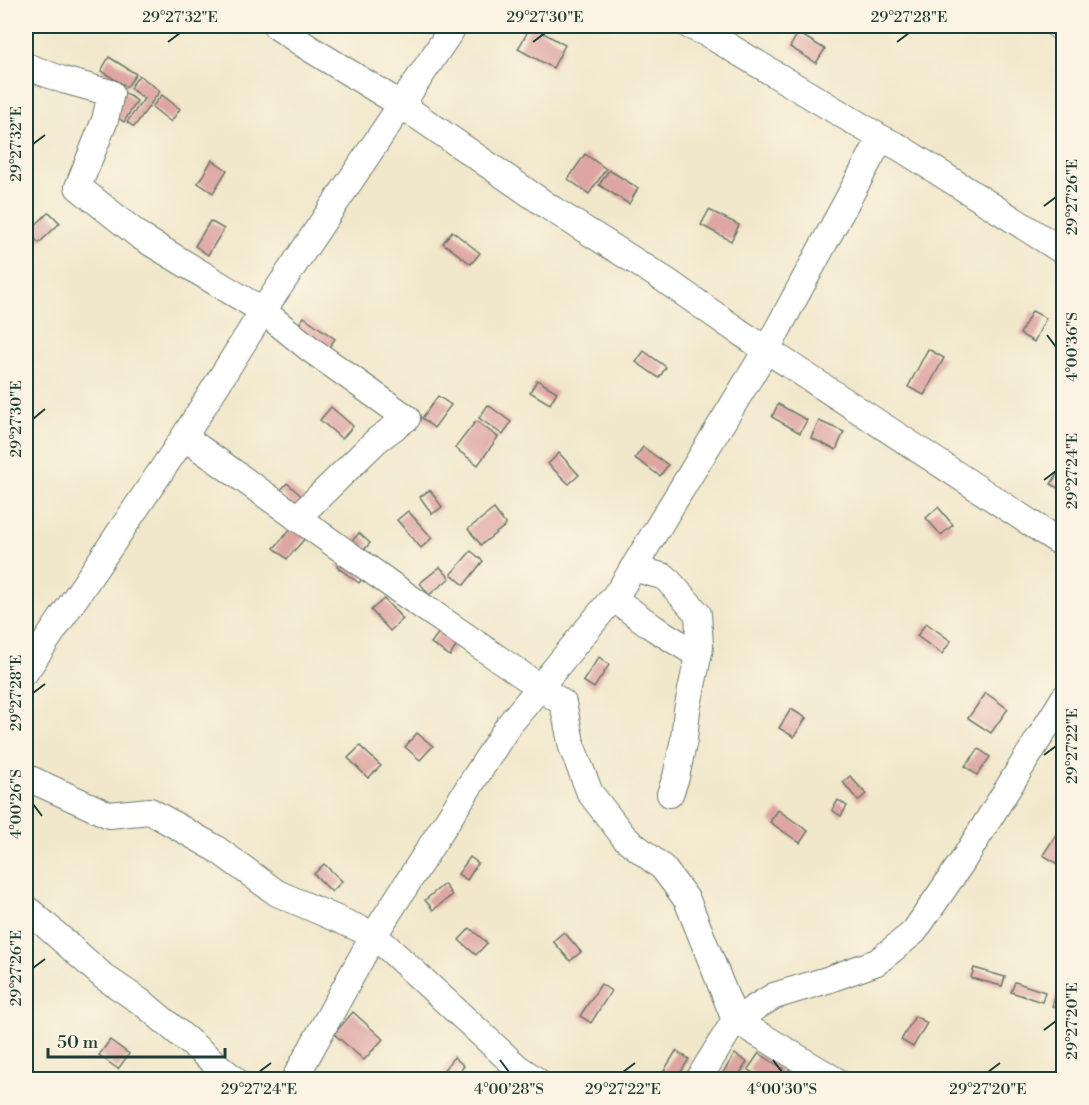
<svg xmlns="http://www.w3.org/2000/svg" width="1089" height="1105" font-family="'Libre Bodoni',serif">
<rect width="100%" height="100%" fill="#fcf5e5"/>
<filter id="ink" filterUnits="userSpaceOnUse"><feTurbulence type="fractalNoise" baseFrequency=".0167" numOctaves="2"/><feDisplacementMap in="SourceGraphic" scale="12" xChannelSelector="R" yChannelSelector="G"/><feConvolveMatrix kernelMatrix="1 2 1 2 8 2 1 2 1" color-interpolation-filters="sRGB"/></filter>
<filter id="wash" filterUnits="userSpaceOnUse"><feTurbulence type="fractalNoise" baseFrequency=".008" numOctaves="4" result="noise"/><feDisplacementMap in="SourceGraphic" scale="24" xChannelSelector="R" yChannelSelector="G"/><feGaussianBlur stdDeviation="1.35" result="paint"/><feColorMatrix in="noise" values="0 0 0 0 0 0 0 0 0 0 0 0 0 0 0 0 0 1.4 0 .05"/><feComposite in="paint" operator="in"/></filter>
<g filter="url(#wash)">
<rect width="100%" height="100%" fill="#f1e7cb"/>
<g id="blocks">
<g fill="#dea6a3">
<path d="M531 26 565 45 553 68 518 49Z"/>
<path d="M798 33 825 49 816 63 790 47Z"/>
<path d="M109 57 136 74 127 87 101 71Z"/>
<path d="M139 75 160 91 134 127 127 122 144 99 130 88Z"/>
<path d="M124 92 137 101 124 122 111 113Z"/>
<path d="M162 95 180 109 171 122 152 107Z"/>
<path d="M585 154 606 169 589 194 568 179Z"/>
<path d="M212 160 227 170 213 193 198 183Z"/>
<path d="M609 170 638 188 629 204 599 185Z"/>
<path d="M709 210 739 225 731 241 701 225Z"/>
<path d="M49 212 60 223 39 243 28 232Z"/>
<path d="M210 221 224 229 208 255 195 246Z"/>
<path d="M452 231 480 253 471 264 443 243Z"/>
<path d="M1032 311 1046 318 1034 342 1020 334Z"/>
<path d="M304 317 335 339 327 350 296 328Z"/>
<path d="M928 349 944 358 924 395 908 387Z"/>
<path d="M644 351 666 367 659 378 636 362Z"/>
<path d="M537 380 557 392 550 404 530 392Z"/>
<path d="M438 396 451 405 434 428 422 418Z"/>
<path d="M778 404 807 420 800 433 772 417Z"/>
<path d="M488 405 511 422 503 435 479 418Z"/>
<path d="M331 407 353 426 342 439 320 420Z"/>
<path d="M476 421 498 437 478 465 455 448Z"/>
<path d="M819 421 844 432 836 450 811 438Z"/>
<path d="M643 447 668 465 660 476 635 458Z"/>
<path d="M559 453 579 475 569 484 548 464Z"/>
<path d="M1059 471 1064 474V492L1051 484Z"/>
<path d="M287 483 308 502 299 511 279 492Z"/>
<path d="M430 490 442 507 432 514 420 497Z"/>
<path d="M938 507 953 525 941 535 926 518Z"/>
<path d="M494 509 506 525 481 545 468 529Z"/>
<path d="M408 511 432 538 421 548 397 520Z"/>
<path d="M294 525 307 536 287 559 274 548Z"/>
<path d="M359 533 370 543 358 557 347 547Z"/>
<path d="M471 551 483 561 464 585 451 574Z"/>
<path d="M342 559 365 575 359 583 337 567Z"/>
<path d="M440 567 450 578 429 595 420 583Z"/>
<path d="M384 599 403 619 390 631 371 610Z"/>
<path d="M926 623 951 641 942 654 917 636Z"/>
<path d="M439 632 457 645 450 656 431 643Z"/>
<path d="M599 657 609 665 594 688 583 681Z"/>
<path d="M986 693 1008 709 991 733 968 718Z"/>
<path d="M791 709 806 718 794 737 779 728Z"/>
<path d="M417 733 433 746 420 760 405 747Z"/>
<path d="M360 746 381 766 368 778 348 758Z"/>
<path d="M979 749 990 757 977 775 965 766Z"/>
<path d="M850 776 866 794 858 801 843 782Z"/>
<path d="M838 800 847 806 841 816 832 810Z"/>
<path d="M778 810 808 831 800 843 770 822Z"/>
<path d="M1064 822V868L1043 855Z"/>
<path d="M470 857 478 863 467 880 458 874Z"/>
<path d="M324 864 342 881 332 892 314 874Z"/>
<path d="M444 884 452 895 433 910 425 900Z"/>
<path d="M470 928 487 943 476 955 459 940Z"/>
<path d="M564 932 581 952 570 961 553 941Z"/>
<path d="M974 968 1005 977 1002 986 971 978Z"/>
<path d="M1015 982 1045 992 1042 1002 1011 992Z"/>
<path d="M601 984 611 991 591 1023 580 1016Z"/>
<path d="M1056 995 1064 998V1010L1052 1006Z"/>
<path d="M353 1012 383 1039 364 1060 334 1034Z"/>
<path d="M915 1016 927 1023 913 1047 901 1040Z"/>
<path d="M110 1040 129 1054 118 1069 99 1055Z"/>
<path d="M676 1051 689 1059 676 1080H670L662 1074Z"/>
<path d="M759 1053 783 1069 776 1080H763L748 1069Z"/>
<path d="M735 1054 747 1062 736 1080H724L720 1077Z"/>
<path d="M454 1057 464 1066 453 1080H451L442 1072Z"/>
<path d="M791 1066 804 1074 801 1080H783Z"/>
</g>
</g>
</g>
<g filter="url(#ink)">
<use href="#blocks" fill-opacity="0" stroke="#687869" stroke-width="1.5"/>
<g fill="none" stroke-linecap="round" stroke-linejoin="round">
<g stroke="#687869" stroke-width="28">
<g id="street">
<path d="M276 26 309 48 400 104 552 209 665 280 738 331 1064 545"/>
<path d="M690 26 708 34 881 138 899 147 1064 252"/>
<path d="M1058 26 1064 29"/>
<path d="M26 66 63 80 111 93 105 120 78 187 141 237 263 311 310 349 407 418 377 440 297 518"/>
<path d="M184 437 403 593 563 703 572 747 590 793 625 838 663 868 687 900 735 1020 835 1080"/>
<path d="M633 568 665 577 698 614 700 647 687 710 684 739 676 777 670 794"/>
<path d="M613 598 654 628 698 655"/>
<path d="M26 671 184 437 263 311 454 26"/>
<path d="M26 777 109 815 150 811 215 848 277 893 374 935 517 1067 536 1080"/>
<path d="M26 909 32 913 104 977 144 1004 235 1080"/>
<path d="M294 1080 374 935 508 726 621 588 767 349 881 138"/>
<path d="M698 1080 735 1020 774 996 827 980 877 962 914 932 962 862 1064 698"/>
</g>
</g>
<use href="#street" stroke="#fff" stroke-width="26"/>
</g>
</g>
<path fill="none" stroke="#1f3d34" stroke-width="2" d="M168 42 180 33M533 42 545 33M897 42 909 33M33 144 45 135M1044 206 1056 197M1047 335 1056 347M33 419 45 409M1044 480 1056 471M33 693 45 684M1044 755 1056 746M33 804 42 816M33 968 45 959M1044 1030 1056 1021M500 1060 509 1072M773 1060 782 1072M259 1072 271 1063M623 1072 635 1063M988 1072 1000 1063"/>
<rect width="1089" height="1105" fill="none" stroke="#fcf5e5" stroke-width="66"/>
<path d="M48 1048v9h177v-9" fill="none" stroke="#1f3d34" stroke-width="3"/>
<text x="57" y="1048" font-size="18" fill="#1f3d34" stroke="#fcf5e5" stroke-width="4.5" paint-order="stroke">50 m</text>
<rect x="33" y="33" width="1023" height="1039" fill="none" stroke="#1f3d34" stroke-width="2"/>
<g font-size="15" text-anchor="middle" fill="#1f3d34">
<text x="180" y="22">29°27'32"E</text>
<text x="545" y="22">29°27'30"E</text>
<text x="909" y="22">29°27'28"E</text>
<text transform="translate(16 144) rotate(-90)" y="5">29°27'32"E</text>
<text transform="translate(1072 197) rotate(-90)" y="5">29°27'26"E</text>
<text transform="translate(1072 347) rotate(-90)" y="5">4°00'36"S</text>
<text transform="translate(16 419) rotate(-90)" y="5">29°27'30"E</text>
<text transform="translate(1072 471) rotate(-90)" y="5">29°27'24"E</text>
<text transform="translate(16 693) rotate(-90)" y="5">29°27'28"E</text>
<text transform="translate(1072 746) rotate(-90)" y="5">29°27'22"E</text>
<text transform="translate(16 804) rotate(-90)" y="5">4°00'26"S</text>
<text transform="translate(16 968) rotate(-90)" y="5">29°27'26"E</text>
<text transform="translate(1072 1021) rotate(-90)" y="5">29°27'20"E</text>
<text x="259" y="1094">29°27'24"E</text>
<text x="509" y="1094">4°00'28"S</text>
<text x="623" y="1094">29°27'22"E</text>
<text x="782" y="1094">4°00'30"S</text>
<text x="988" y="1094">29°27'20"E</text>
</g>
</svg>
